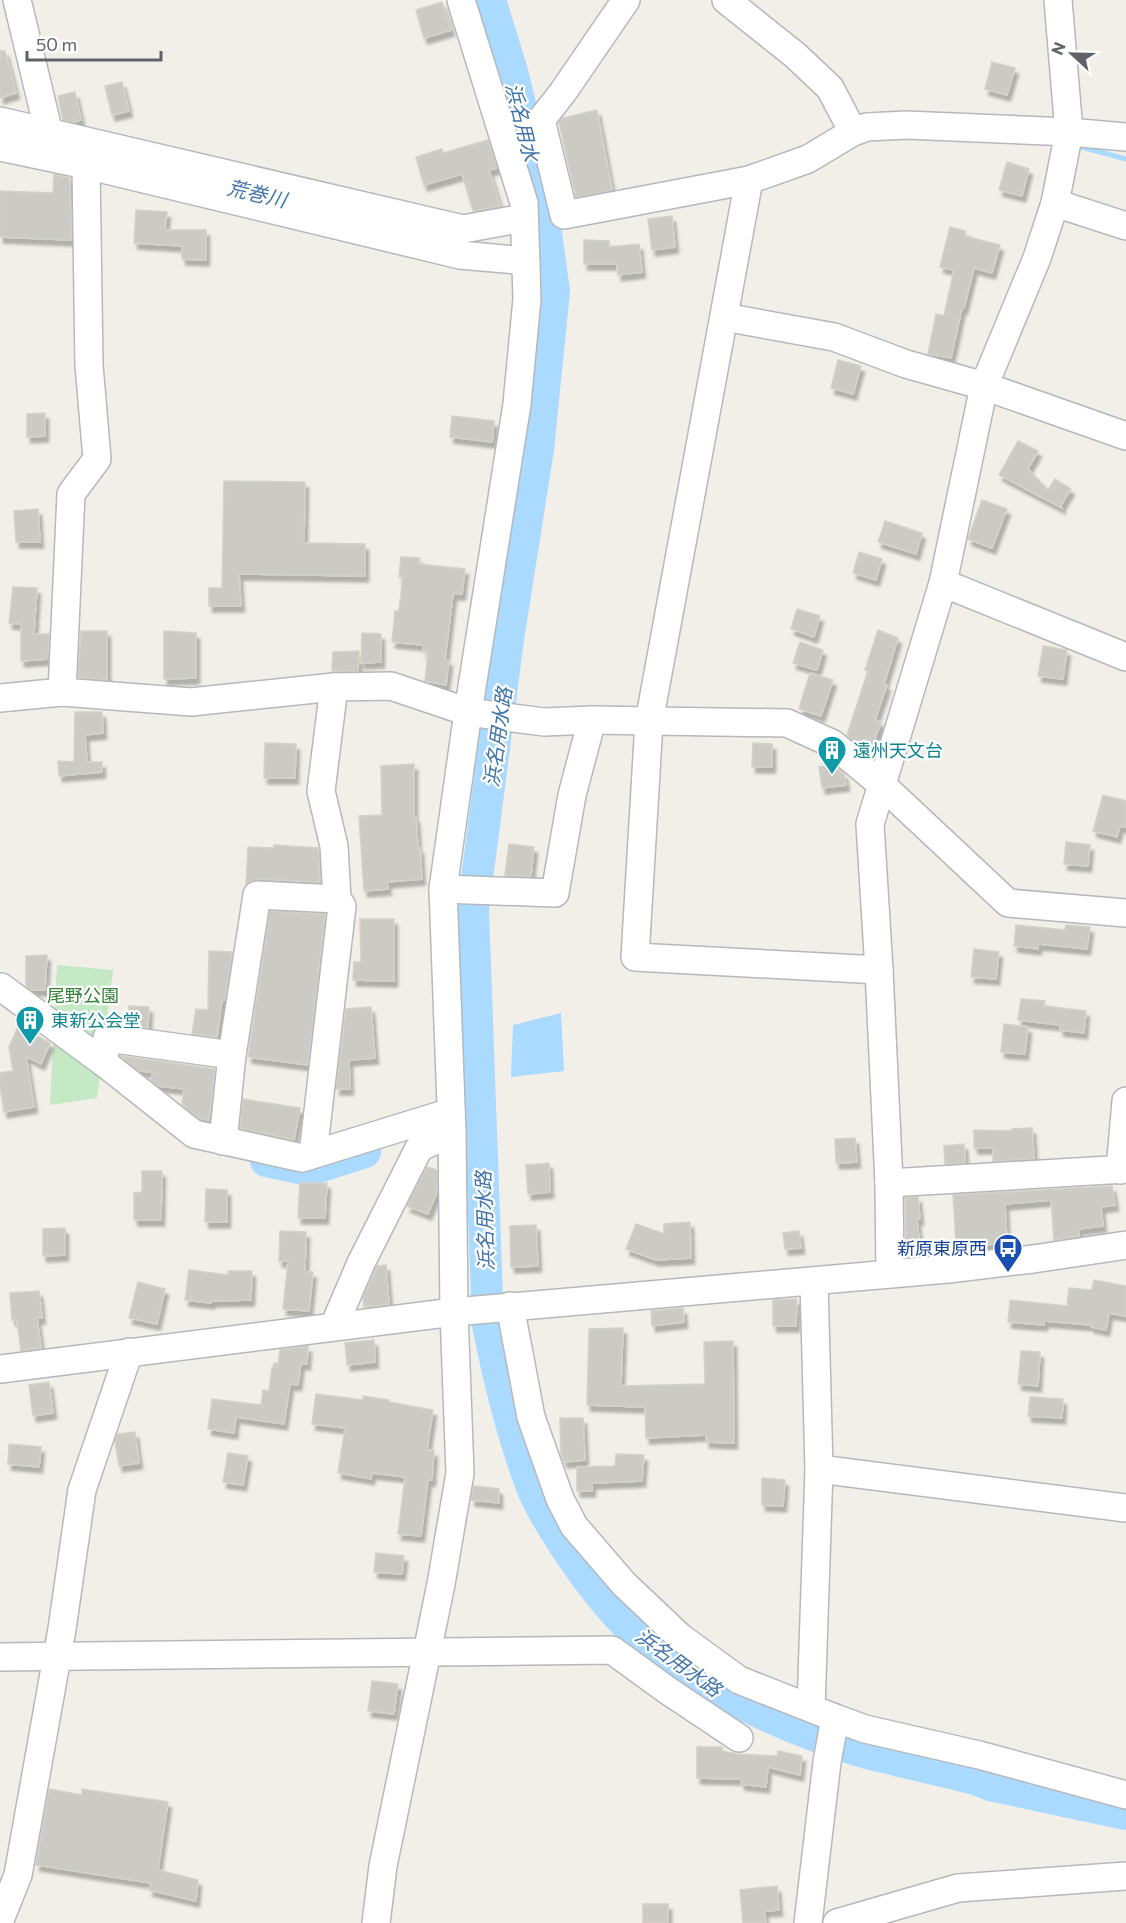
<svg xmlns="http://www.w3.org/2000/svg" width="1126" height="1923" font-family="Commissioner,'Noto Sans JP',sans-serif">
<defs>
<filter id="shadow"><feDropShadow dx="3.5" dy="6" stdDeviation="1.5" flood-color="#0004"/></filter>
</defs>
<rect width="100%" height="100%" fill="#f1efe8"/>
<path fill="#c5e8c5" d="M57 965 113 970 97 1098 50 1105Z"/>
<path fill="#aadaff" d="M561 1013 564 1071 511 1077 513 1025Z"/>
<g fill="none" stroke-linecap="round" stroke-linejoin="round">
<g stroke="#aadaff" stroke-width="5">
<path d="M1078 146 1126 159"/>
<path d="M545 223 558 221"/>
<path d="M617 1640H642"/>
</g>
<g stroke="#aadaff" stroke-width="32">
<path d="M490 0 513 75 539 183 554 291 538 449 508 639 473 910 488 1325C499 1380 512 1434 532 1487 541 1510 559 1537 573 1558 593 1587 616 1617 643 1640 704 1691 785 1728 860 1751 897 1761 937 1769 975 1779L990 1785 1126 1814"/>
<path d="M266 1161 309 1170 365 1152"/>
</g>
</g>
<g fill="#cccac5" stroke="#d6d1c6" stroke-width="1.5" filter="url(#shadow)">
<path d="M442 2 451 30 424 38 416 10Z"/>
<path d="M0 51H5L16 93 0 98Z"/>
<path d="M992 62 1015 68 1007 95 985 89Z"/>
<path d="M122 82 129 111 112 115 105 86Z"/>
<path d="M75 92 81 120 74 122 63 120 58 96Z"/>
<path d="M597 110 612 190 576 197 559 123 563 118Z"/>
<path d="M488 140 497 168 489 170 500 206 473 211 462 174 424 185 416 157 442 149 443 153Z"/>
<path d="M1007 162 1029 169 1022 196 999 190Z"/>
<path d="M54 174 70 178 71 240 0 237V191L53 193Z"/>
<path d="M136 210 167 212 165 230H206V260L182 259V246L134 243Z"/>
<path d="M672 216 675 247 652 250 648 219Z"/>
<path d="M950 227 966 231 965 236 1000 245 992 273 974 268 964 308H962L951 358 928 354 936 314 944 316 954 270 940 267Z"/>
<path d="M584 240 609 241V247L639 244 642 272 618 275 617 264H584Z"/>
<path d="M838 360 861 366 853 394 831 388Z"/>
<path d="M45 413V436L27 437V414Z"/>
<path d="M452 416 494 421 492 442 450 437Z"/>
<path d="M1018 441 1038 451 1028 469 1048 490 1055 479 1071 489 1061 505 1062 508 999 475Z"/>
<path d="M224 481 305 482 304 543 365 544V576L239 574 241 606H209V588H222Z"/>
<path d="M982 500 1007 509 992 548 968 539Z"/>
<path d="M38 509 40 542H16L14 511Z"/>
<path d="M885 521 922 533 916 554 878 542Z"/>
<path d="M859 552 882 559 876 580 853 573Z"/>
<path d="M401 557 420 558 419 564 465 569 462 594H453L445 660H449L446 685 425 681 428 652H423L424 645 392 642 395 611H399L403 577H399Z"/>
<path d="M13 587 37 588 34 634H49L48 659 21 661V624L9 623Z"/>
<path d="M797 609 820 616 814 637 791 629Z"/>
<path d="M878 630 898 638 884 684 887 685 875 720 881 722 871 749 860 746 847 735 868 671 865 670Z"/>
<path d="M81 631H107V680L78 677Z"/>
<path d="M164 631 196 633V678L164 679Z"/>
<path d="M362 633 381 634V662L361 663Z"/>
<path d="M800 642 823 650 817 670 793 663Z"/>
<path d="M1043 646 1067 650 1063 679 1038 676Z"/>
<path d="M359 651 358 671H332L333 652Z"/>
<path d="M810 673 833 680 821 716 799 709Z"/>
<path d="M75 712H102L103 733 85 735 87 762H102V772L59 776 58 761 74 762Z"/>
<path d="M265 743 296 744 295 778H264Z"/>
<path d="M753 743 772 744V767H752Z"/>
<path d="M414 764V817H416L418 849 420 848 422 879 387 882 388 889 364 891 359 816 382 815 381 766Z"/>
<path d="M833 765 844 774 846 785 822 788 819 767Z"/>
<path d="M1103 795 1126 801V827L1120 826 1117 837 1093 831Z"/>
<path d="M1066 842 1090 845 1088 866 1064 864Z"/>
<path d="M509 844 534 847 531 876 505 875Z"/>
<path d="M274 845 318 848 320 882 258 879 246 884 248 847 274 848Z"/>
<path d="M270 911 325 914 308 1065 248 1057Z"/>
<path d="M360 919H394V981L353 980 354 962H361Z"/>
<path d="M1016 925 1065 930 1066 925 1090 927 1087 949 1038 944V949L1014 946Z"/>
<path d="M974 949 999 952 996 979 971 977Z"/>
<path d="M209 951 232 952 225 1000H222L217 1037 192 1034 196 1009 208 1010Z"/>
<path d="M47 955 45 990H32L26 986V956Z"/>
<path d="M1021 999 1045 1001 1044 1006 1086 1011 1084 1033 1060 1030V1025L1018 1020Z"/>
<path d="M129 1006 149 1007 148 1028 129 1025Z"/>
<path d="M371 1007 375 1058 349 1060 350 1089H336L346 1009Z"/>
<path d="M20 1022 21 1027 50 1043 41 1064 26 1056 34 1107 4 1112 0 1087V1073L13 1071 9 1047Z"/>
<path d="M1004 1024 1028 1027 1025 1054 1001 1052Z"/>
<path d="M121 1056 215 1069 209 1120 199 1118 182 1104 184 1089 158 1086 151 1080 153 1072 139 1071Z"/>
<path d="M243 1099 300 1108 294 1140 240 1128Z"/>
<path d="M1032 1128 1034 1159 993 1161V1148H974V1130L1012 1131V1129Z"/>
<path d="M855 1138 857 1162 836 1163 835 1139Z"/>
<path d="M964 1144 965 1163 945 1164 944 1146Z"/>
<path d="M549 1163 550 1192 528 1194 526 1165Z"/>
<path d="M427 1167 437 1170V1192L428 1214 407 1206Z"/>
<path d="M142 1171H162L161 1220H134V1193L142 1192Z"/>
<path d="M300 1183H327L325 1218H298Z"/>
<path d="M1112 1186 1115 1205 1101 1207 1103 1226 1078 1229 1079 1236 1054 1240 1051 1200 1005 1204 1007 1243 982 1245V1240L956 1243 953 1195Z"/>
<path d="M206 1189 227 1190V1222H205Z"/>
<path d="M918 1197 920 1219H917L920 1252 906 1253 905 1198Z"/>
<path d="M690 1222 691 1258 656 1260 626 1249 636 1224 664 1234V1224Z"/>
<path d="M536 1225 538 1266 511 1267 510 1226Z"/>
<path d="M65 1228V1255L43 1256V1229Z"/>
<path d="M280 1231 306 1232 305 1272H313L309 1311 283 1309 288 1261H279Z"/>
<path d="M799 1231 801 1248 785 1249 783 1233Z"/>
<path d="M386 1265 389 1304 364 1307 363 1298 377 1266Z"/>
<path d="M189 1270 228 1275V1271H252L251 1300 211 1301V1303L185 1300Z"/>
<path d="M1094 1280 1126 1286V1316L1109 1313 1106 1330 1091 1327 1092 1325 1044 1321V1325L1008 1322 1010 1300 1067 1306 1069 1288 1092 1290Z"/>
<path d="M138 1282 165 1289 157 1324 129 1318Z"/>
<path d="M39 1291 42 1318H37L41 1348 21 1351 17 1320H12L10 1293Z"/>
<path d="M797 1299 796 1326H773V1300Z"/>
<path d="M683 1308 684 1322 652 1326 651 1311Z"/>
<path d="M623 1328 621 1386 705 1384 704 1342 733 1341 734 1443 706 1442V1435L646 1438 645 1407 587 1405 589 1329Z"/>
<path d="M374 1340 375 1362 347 1365 345 1343Z"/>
<path d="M308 1346 307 1364 301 1363 298 1385 290 1384 284 1424 236 1417 234 1433 208 1429 212 1399 261 1405 263 1390 269 1391 272 1367H274V1363L278 1364 280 1350Z"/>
<path d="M1021 1351 1040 1352 1038 1386 1018 1384Z"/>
<path d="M49 1382 53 1413 33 1416 29 1385Z"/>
<path d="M316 1394 363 1400V1396L389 1400V1402L433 1410 427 1450 434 1451 432 1480H428L421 1536 398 1534 405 1477 372 1473 371 1479 338 1473 345 1428 312 1424Z"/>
<path d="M1030 1397 1063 1399 1062 1418 1028 1416Z"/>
<path d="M560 1418H583L585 1460 564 1462 561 1454Z"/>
<path d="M135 1432 139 1463 119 1466 115 1441 118 1434Z"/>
<path d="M9 1444 41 1447 39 1467 8 1464Z"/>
<path d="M228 1453 248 1456 243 1485 223 1482Z"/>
<path d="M616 1454 644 1455 642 1481 592 1483V1491H577V1467L615 1466Z"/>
<path d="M762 1478 785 1480 783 1506 762 1505Z"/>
<path d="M474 1486 499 1489V1503L471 1500Z"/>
<path d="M376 1553 404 1556 402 1574 374 1572Z"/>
<path d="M372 1681 398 1684 394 1714 368 1711Z"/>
<path d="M697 1747H722V1751L737 1754 777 1756 778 1751 802 1756 800 1775 768 1767 766 1787 741 1784V1779L697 1778Z"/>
<path d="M49 1789 82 1795V1789L168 1802 158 1870 198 1880 196 1901 149 1890 151 1883 36 1865Z"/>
<path d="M777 1886 779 1910 764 1911 766 1923H743L740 1890Z"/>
<rect x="643" y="1904" width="25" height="19"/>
</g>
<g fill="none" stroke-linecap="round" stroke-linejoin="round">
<g stroke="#b5b8bc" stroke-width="30">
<g id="minor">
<path d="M17 0 49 133 46 148"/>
<path d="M726 0 795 55 830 88 853 132"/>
<path d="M541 120 564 215 749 180 808 159 853 132 867 127 906 125 1069 132 1126 137"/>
<path d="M0 121 463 229 524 218"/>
<path d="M531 133 563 92 626 0"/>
<path d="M0 147 86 165 460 255 526 261"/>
<path d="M749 180 649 722 635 957 879 970"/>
<path d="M1055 203 1126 226"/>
<path d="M724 317 834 337 906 364 984 386 1126 436"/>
<path d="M943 583 1126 657"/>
<path d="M334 687 321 791 334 846 337 899"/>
<path d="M62 692 71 494 97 459 89 365 86 165"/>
<path d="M0 698 62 692 191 702 334 687 391 686 468 712 544 722 592 720 787 723 833 744 881 784 1008 903 1126 913"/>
<path d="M443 889 555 893 572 795 592 720"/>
<path d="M0 989 1 987 103 1062 194 1134 302 1158 451 1112"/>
<path d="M103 1062 107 1038 232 1055"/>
<path d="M223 1141 232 1055 257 895 337 899 342 906 313 1154"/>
<path d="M1120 1170 1126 1101"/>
<path d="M889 1183 1126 1169"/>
<path d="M890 1273 889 1183 879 970 870 824 943 583 984 386 1037 258 1055 203 1069 132 1058 0"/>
<path d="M510 1306 531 1417 560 1499 574 1526 624 1584 680 1637 739 1680 835 1718 865 1729 979 1755 1126 1795"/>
<path d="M334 1326 361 1263 419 1148 452 1132"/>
<path d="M0 1369 454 1312 948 1269 1033 1259 1126 1245"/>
<path d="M819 1469 1126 1508"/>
<path d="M0 1657 612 1650 667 1690 739 1738"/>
<path d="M811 1708 819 1469 814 1281"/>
<path d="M0 1920 18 1875 62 1629 82 1490 129 1352"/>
<path d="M376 1923 383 1866 441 1584 460 1473 454 1312 452 1132 443 889 468 712 517 404 527 299 524 203 461 0"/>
<path d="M808 1923 827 1762 835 1718"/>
<path d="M837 1923 958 1888 1126 1876"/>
</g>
</g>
<use href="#minor" stroke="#fff" stroke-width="27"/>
</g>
<defs>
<g id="building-pin" transform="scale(1.5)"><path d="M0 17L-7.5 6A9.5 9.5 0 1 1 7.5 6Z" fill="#0f9aa8" stroke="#fff"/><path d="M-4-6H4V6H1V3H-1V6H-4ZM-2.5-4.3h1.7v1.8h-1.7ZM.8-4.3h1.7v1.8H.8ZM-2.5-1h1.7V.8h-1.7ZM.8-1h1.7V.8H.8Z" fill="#fff"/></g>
<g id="bus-pin" transform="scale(1.5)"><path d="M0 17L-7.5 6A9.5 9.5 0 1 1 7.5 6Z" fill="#1a4fb4" stroke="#fff"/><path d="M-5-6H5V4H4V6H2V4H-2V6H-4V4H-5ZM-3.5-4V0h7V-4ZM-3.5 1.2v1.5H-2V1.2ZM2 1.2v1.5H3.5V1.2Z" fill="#fff"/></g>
</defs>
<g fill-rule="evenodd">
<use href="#building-pin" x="832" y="750"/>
<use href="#building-pin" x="30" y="1020"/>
<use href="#bus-pin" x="1008" y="1248"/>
</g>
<g text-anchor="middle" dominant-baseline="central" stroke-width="4.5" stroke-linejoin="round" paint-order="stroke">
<g font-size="18" fill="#0d838f" stroke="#fff" text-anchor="start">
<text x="853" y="750">遠州天文台</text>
<text x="51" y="1020">東新公会堂</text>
</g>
<g font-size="18" fill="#348238" stroke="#fff">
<text x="83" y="995">尾野公園</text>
</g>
<g font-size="18" fill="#164399" stroke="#fff" text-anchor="end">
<text x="987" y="1248">新原東原西</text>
</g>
<g font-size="20" font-style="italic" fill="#4174aa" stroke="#fff">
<text transform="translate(523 122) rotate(76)">浜名用水</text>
<text transform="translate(257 193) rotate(13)">荒巻川</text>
<text transform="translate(497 737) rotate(-82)">浜名用水路</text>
<text transform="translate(484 1221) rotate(-92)">浜名用水路</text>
<text transform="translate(679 1662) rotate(36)">浜名用水路</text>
</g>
</g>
<g transform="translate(1072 54) rotate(292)" stroke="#ffffff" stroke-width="4.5" paint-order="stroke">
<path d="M0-4.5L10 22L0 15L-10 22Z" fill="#5f6368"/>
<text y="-9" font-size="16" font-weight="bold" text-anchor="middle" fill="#5f6368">N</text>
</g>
<path d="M27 51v9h134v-9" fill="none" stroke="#5f6368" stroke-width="3"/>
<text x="36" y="51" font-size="18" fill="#5f6368" stroke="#ffffff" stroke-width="4.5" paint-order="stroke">50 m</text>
</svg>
